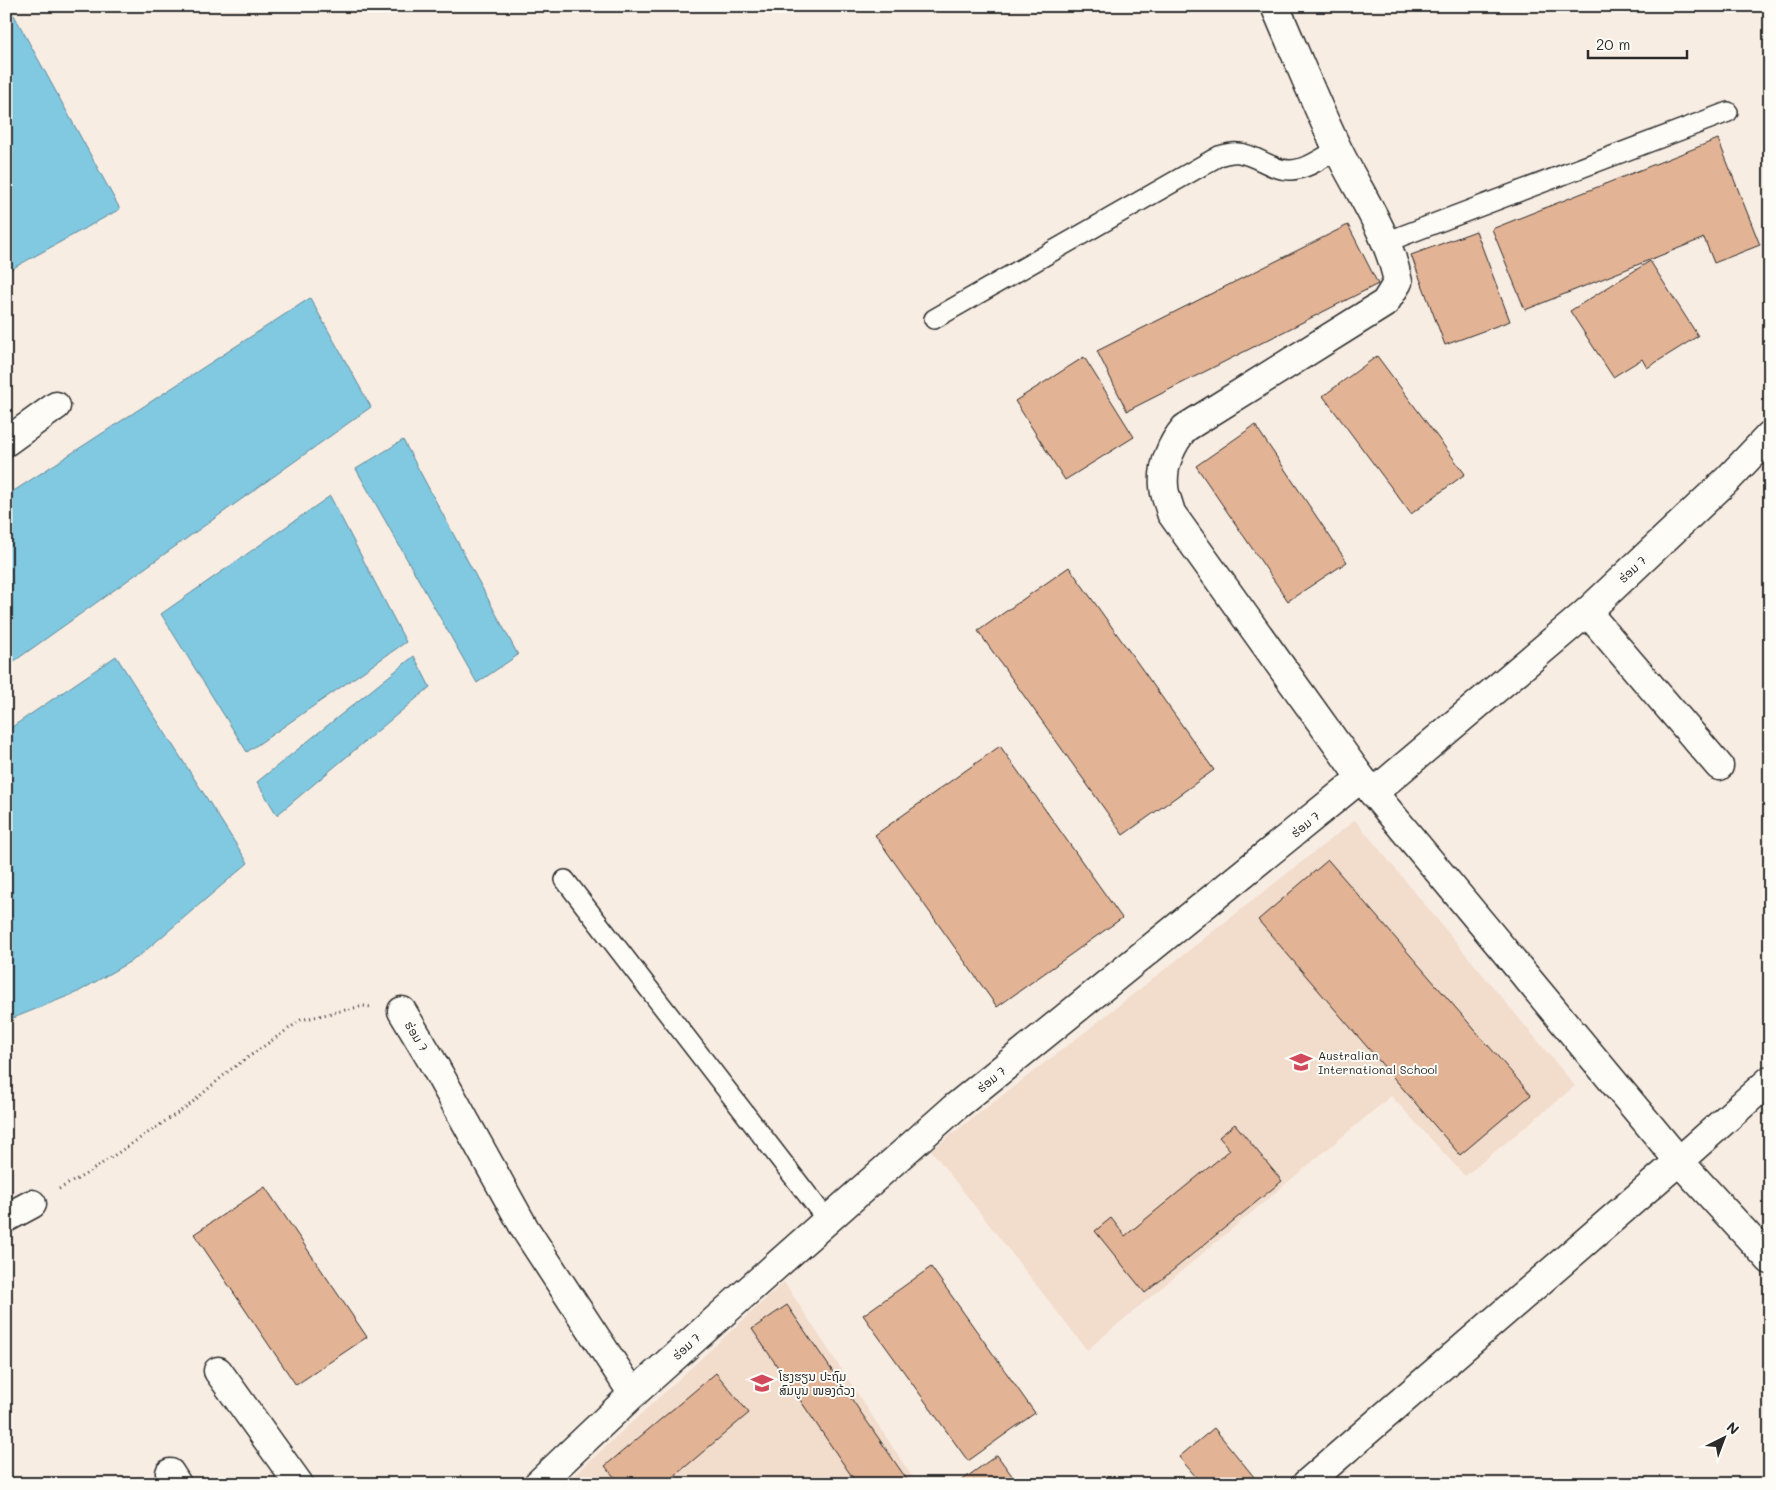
<svg xmlns="http://www.w3.org/2000/svg" width="1776" height="1490" font-family="Mali,'Noto Sans Lao',sans-serif">
<rect width="100%" height="100%" fill="#f8ede3"/>
<filter id="ink" filterUnits="userSpaceOnUse"><feTurbulence type="fractalNoise" baseFrequency=".02" numOctaves="2"/><feDisplacementMap in="SourceGraphic" scale="10" xChannelSelector="R" yChannelSelector="G"/><feConvolveMatrix kernelMatrix="1 2 1 2 8 2 1 2 1" color-interpolation-filters="sRGB"/></filter>
<g filter="url(#ink)">
<g fill="#f2dccc">
<path d="M1355 820 1575 1086 1465 1176 1391 1096 1087 1350 931 1150 1076 1039Z"/>
<path d="M784 1282 917 1484H565Z"/>
</g>
<g fill="#81c8e1" stroke="#5f8998">
<path d="M14 15 120 209 6 272V20Z"/>
<path d="M310 298 371 407 6 667V496Z"/>
<path d="M403 440 518 655 477 683 356 469Z"/>
<path d="M330 496 406 642 247 752 161 614Z"/>
<path d="M116 656 248 863 138 957 78 992 6 1021V731Z"/>
<path d="M414 656 430 687 277 815 257 782Z"/>
</g>
<g fill="#e3b395" stroke="#2b2b2b">
<path d="M1718 139 1760 245 1714 263 1704 238 1525 310 1492 229Z"/>
<path d="M1348 225 1378 284 1127 411 1097 351Z"/>
<path d="M1476 231 1510 321 1445 345 1411 255Z"/>
<path d="M1650 261 1698 336 1647 368 1642 359 1613 377 1570 311Z"/>
<path d="M1377 356 1465 474 1411 514 1323 396Z"/>
<path d="M1084 357 1134 437 1065 480 1015 401Z"/>
<path d="M1255 425 1347 562 1288 601 1196 466Z"/>
<path d="M1069 567 1214 770 1123 835 978 631Z"/>
<path d="M1000 746 1122 918 997 1007 875 835Z"/>
<path d="M1328 860 1531 1095 1460 1155 1258 920Z"/>
<path d="M1235 1124 1282 1181 1145 1293 1095 1231 1111 1218 1125 1236 1230 1150 1219 1137Z"/>
<path d="M265 1187 367 1337 296 1385 194 1234Z"/>
<path d="M931 1267 1035 1413 968 1461 863 1315Z"/>
<path d="M787 1305 910 1484H857L752 1329Z"/>
<path d="M716 1373 749 1413 665 1484H620L605 1466Z"/>
<path d="M1214 1428 1259 1483 1258 1484H1202L1179 1457Z"/>
<path d="M997 1455 1018 1484H957Z"/>
</g>
<g fill="none" stroke-linecap="round" stroke-linejoin="round">
<g stroke="#2b2b2b" stroke-width="22">
<g id="lane">
<path d="M1386 242 1728 112"/>
<path d="M934 319 1219 156C1225 154 1233 152 1239 153 1257 155 1272 171 1291 170 1308 169 1324 157 1338 149"/>
<path d="M565 880 827 1220"/>
</g>
</g>
<g stroke="#2b2b2b" stroke-width="31">
<g id="street">
<path d="M1275 6C1296 54 1315 103 1338 150 1359 193 1389 234 1398 282L1385 303 1185 428C1172 443 1162 465 1164 486 1164 494 1169 504 1171 513L1361 778 1679 1161 1770 1260"/>
<path d="M6 442 56 406"/>
<path d="M1587 612 1719 766"/>
<path d="M1373 793 1587 612 1729 478 1770 435"/>
<path d="M402 1011 432 1061 525 1229 633 1394"/>
<path d="M6 1218 32 1204"/>
<path d="M218 1371 299 1484"/>
<path d="M170 1473 177 1484"/>
<path d="M538 1484 633 1394 760 1280 954 1108 1361 778"/>
<path d="M1306 1484 1679 1161 1770 1080"/>
</g>
</g>
<path stroke="#2b2b2b" stroke-width="3" stroke-dasharray="1 4" stroke-linecap="butt" d="M59 1189 88 1173 188 1106 230 1070 301 1020 363 1006 372 1007"/>
<use href="#lane" stroke="#fdfcf7" stroke-width="19"/>
<use href="#street" stroke="#fdfcf7" stroke-width="28"/>
</g>
</g>
<defs>
<g id="school-bare" transform="scale(1.725)"><path d="M0-5L7-2L0 1L-7-2ZM-4 1L0 2.5L4 1V4Q0 6-4 4Z" fill="#d1495b" stroke="#fdfcf7" stroke-width="2.5" paint-order="stroke"/></g>
</defs>
<g fill-rule="evenodd">
<use href="#school-bare" x="1301" y="1062"/>
<use href="#school-bare" x="762" y="1383"/>
</g>
<g text-anchor="middle" dominant-baseline="central" stroke-width="4" stroke-linejoin="round" paint-order="stroke">
<g font-size="12" fill="#2b2b2b" stroke="#fdfcf7">
<text transform="translate(1632 569) rotate(-43)">ຮ່ອມ 7</text>
<text transform="translate(1305 824) rotate(-39)">ຮ່ອມ 7</text>
<text transform="translate(417 1036) rotate(59)">ຮ່ອມ 7</text>
<text transform="translate(991 1079) rotate(-39)">ຮ່ອມ 7</text>
<text transform="translate(686 1346) rotate(-42)">ຮ່ອມ 7</text>
</g>
<g font-size="12" fill="#2b2b2b" stroke="#fdfcf7" text-anchor="start">
<text x="1318" y="1055">Australian<tspan x="1318" dy="14">International School</tspan></text>
<text x="779" y="1376">ໂຮງຮຽນ ປະຖົມ<tspan x="779" dy="14">ສົມບູນ ໜອງດ້ວງ</tspan></text>
</g>
</g>
<rect width="1776" height="1490" fill="none" stroke="#fdfcf7" stroke-width="25"/>
<rect x="12" y="12" width="1751" height="1465" fill="none" stroke="#2b2b2b" stroke-width="2" filter="url(#ink)"/>
<g transform="translate(1724 1438) rotate(42)" stroke="#fdfcf7" stroke-width="4" paint-order="stroke">
<path d="M0-4L9 19L0 12L-9 19Z" fill="#2b2b2b"/>
<text y="-8" font-size="14" font-weight="bold" text-anchor="middle" fill="#2b2b2b">N</text>
</g>
<path d="M1588 50v8h99v-8" fill="none" stroke="#2b2b2b" stroke-width="2.5"/>
<text x="1596" y="50" font-size="15" fill="#2b2b2b" stroke="#fdfcf7" stroke-width="4" paint-order="stroke">20 m</text>
</svg>
